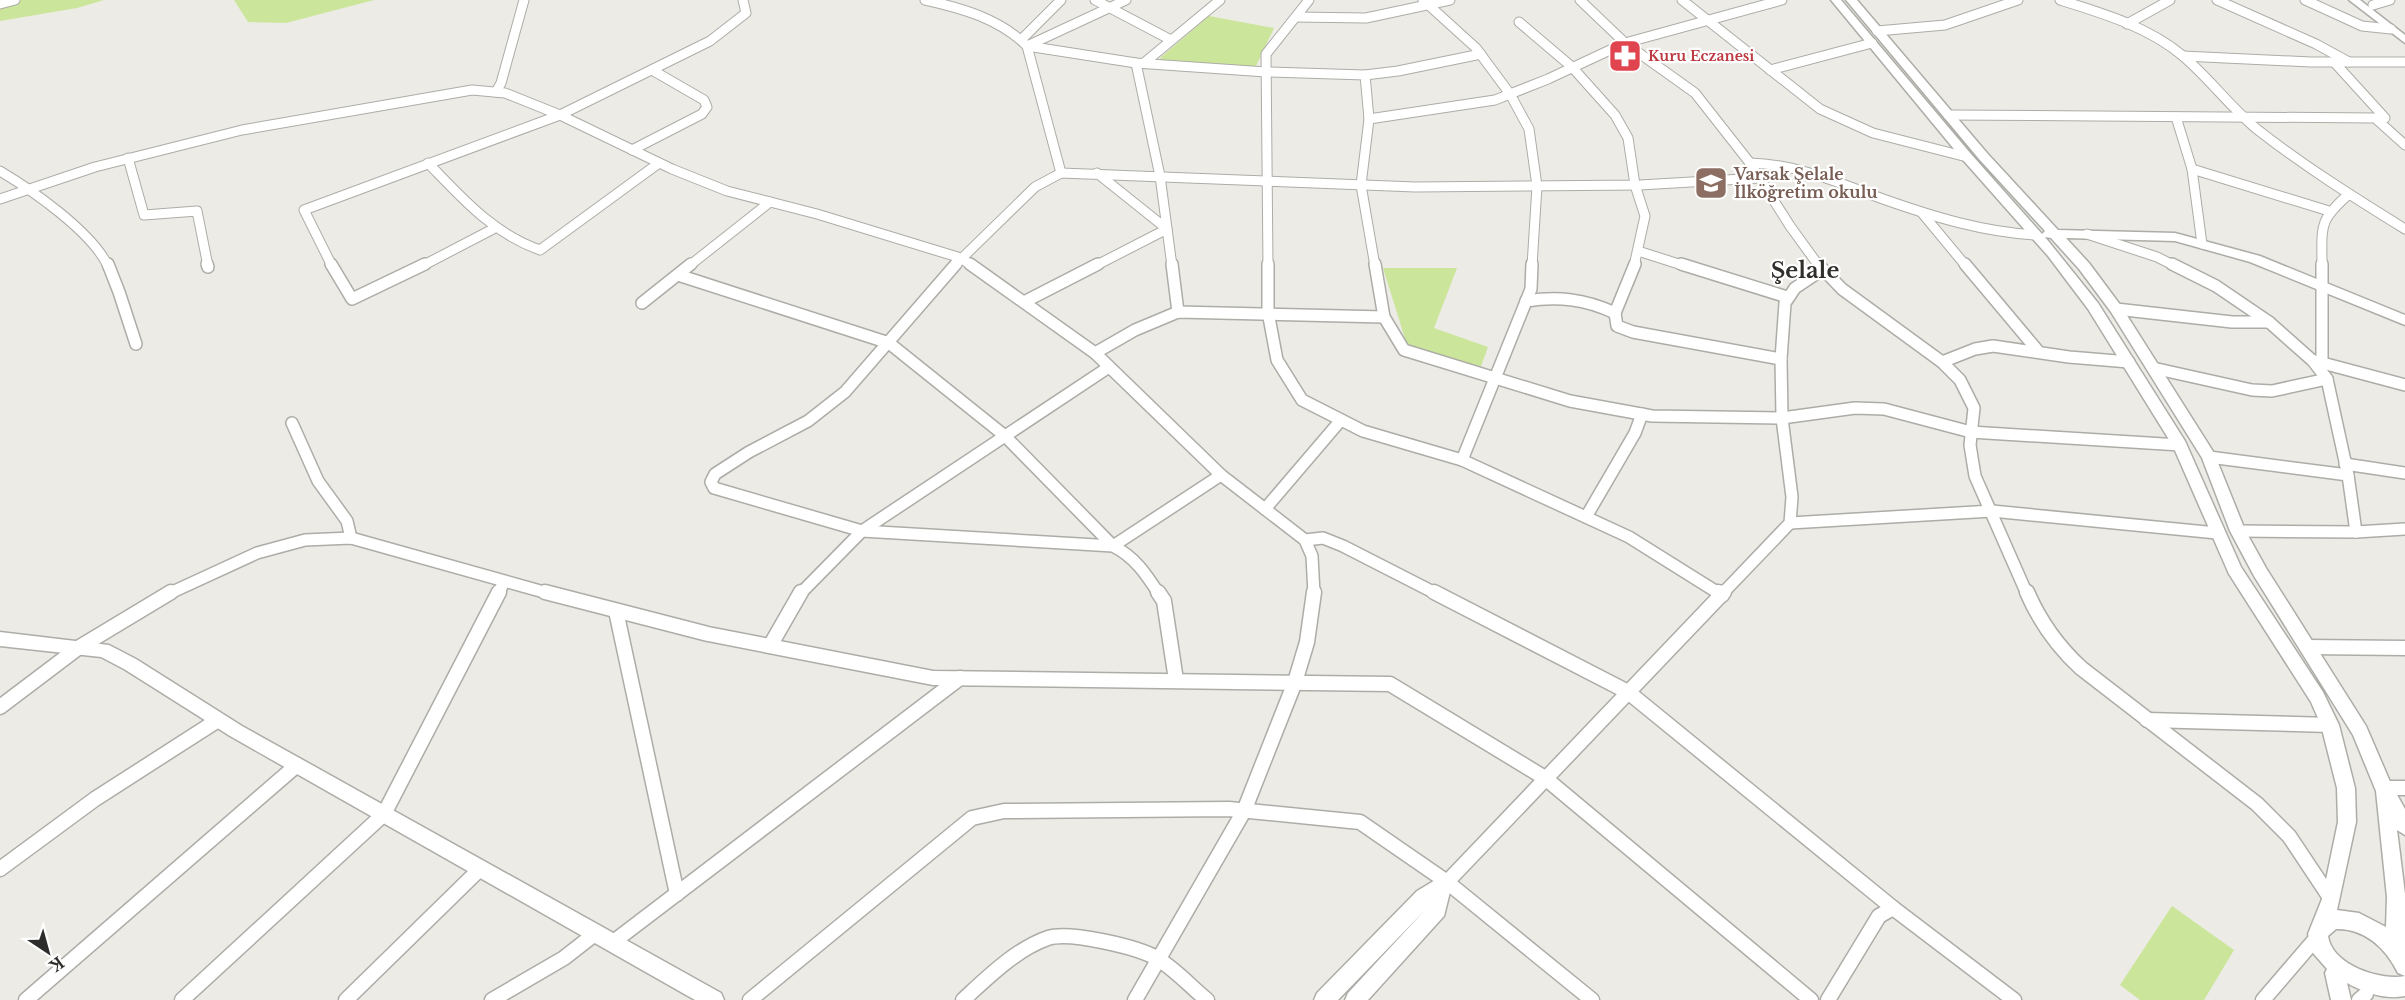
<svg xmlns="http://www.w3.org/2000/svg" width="2405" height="1000" font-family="'Libre Baskerville',serif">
<rect width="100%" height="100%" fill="#ecebe5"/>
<g fill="#cbe69b">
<path d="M0 0H104L77 8 0 21Z"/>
<path d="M234 0H374L286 23 248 22Z"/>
<path d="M1209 16 1274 28 1255 68 1163 61 1160 58Z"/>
<path d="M1383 268H1457L1434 328 1488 347 1480 369 1407 345Z"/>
<path d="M2172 906 2234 950 2204 1000H2140L2120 985Z"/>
</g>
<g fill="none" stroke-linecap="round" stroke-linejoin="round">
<g stroke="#adaca7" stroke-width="11">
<g id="minor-far2">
<path d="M925 0C962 8 1000 19 1027 46L1061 173"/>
<path d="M1095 0 1171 40"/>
<path d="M1423 0 1476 48 1510 94 1529 129 1537 186 1532 266"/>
<path d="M1580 0 1625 43 1695 93 1750 163 1790 226 1819 266"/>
<path d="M1682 0 1820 109 1873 133 1967 157"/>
<path d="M2060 0C2102 13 2149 27 2183 56 2210 79 2231 108 2258 130 2304 166 2355 198 2405 229"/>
<path d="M2217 0 2316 44 2349 62"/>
<path d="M2305 0 2362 26 2391 29"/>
<path d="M0 4 15 0"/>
<path d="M2373 5 2390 0"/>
<path d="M1296 17 1366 18 1450 0"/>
<path d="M1519 22 1572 67 1615 115 1628 138 1635 185 1645 216 1634 266"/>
<path d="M2127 24 2170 0"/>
<path d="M1877 31 1945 25 2018 0"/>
<path d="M1022 39 1061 0"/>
<path d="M1027 46 1136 63 1266 72 1365 75 1369 119 1361 185 1375 266"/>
<path d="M1027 46 1126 0"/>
<path d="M2183 56 2311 62H2405"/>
<path d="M2334 62 2385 118"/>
<path d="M1136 63 1160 176 1172 266"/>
<path d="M1144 63 1220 0"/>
<path d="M1770 70 1872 43"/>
<path d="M1365 75 1398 71 1481 54"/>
<path d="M496 92 501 83 524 0"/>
<path d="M1948 115 2375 118 2405 145"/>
<path d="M2176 117 2192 169"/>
<path d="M1369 119 1495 100 1548 79 1625 43 1782 0"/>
<path d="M632 150 702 114 707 107 704 100 652 70"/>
<path d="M128 158 144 215 197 211 208 266"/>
<path d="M428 163C462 198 492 233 540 250L659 163"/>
<path d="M1750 163C1797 164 1839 183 1883 199 1934 217 1983 232 2036 235"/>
<path d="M0 171C32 190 92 232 108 266"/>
<path d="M0 199 95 167 242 130 472 90 505 93 560 115 672 169 727 191 817 214 961 258 972 266"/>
<path d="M1922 213 1966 266"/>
<path d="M2087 234 2157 257 2175 266"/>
<path d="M2202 244 2192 169 2329 211"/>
<path d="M1638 251 1685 266"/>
<path d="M332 266 304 210 560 115 710 41 746 13 743 0"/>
<path d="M422 266 493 229"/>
<path d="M689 266 770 202"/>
<path d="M954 266 1035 187 1061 173 1415 187 1640 185 1759 178"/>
<path d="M1095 266 1167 229 1097 173"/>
<path d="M1268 266 1266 54 1309 0"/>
<path d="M2322 266C2322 226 2318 221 2349 194"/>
</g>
</g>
<g stroke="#adaca7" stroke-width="14">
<g id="minor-far1">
<path d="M108 264 119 292 136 344"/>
<path d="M207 264 208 267"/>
<path d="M331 264 352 299 425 264"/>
<path d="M956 264 845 392 808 421 749 452 715 474 711 482 714 488 862 531 1113 546C1135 557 1146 574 1159 594"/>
<path d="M970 264 1095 353 1221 475 1305 540 1312 556 1314 594"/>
<path d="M1172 264 1178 312"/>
<path d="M1268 264V312L1277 360 1302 400 1363 431 1462 460"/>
<path d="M1375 264 1384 317 1404 350 1570 401 1652 416 1782 418 1855 408 1884 409 1971 432 2180 445"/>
<path d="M1532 264 1531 289 1462 460 1629 537 1720 594"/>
<path d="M1635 264 1615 313 1617 326 1633 332 1781 359"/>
<path d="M1681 264 1787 297"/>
<path d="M1818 264 1842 289 1942 362 1960 380 1974 408 1970 445 1975 476 2027 594"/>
<path d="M1965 264 2038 351"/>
<path d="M2172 264 2216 286 2269 322 2313 361 2327 379 2348 475 2356 532"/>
<path d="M2322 264V362"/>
<path d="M678 275 889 343 1005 436 1113 546 1221 475"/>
<path d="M1526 301C1558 296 1585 299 1615 313"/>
<path d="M1024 302 1098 264"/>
<path d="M642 303 691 264"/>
<path d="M2116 309 2232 322H2269"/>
<path d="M1095 353 1135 330 1178 312 1384 317"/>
<path d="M2315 361 2405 385"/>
<path d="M1942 362 1975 349 1993 346 2069 357 2129 362"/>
<path d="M2153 368 2252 390 2272 391 2327 379"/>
<path d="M292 423 318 481 347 521 351 538"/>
<path d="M2209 457 2348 475"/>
<path d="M2345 464 2405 473"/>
<path d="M1265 509 1341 420"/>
<path d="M1586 517 1635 433 1642 414"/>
<path d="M1790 523 1992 511 2217 533"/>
<path d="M2238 531 2356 532 2405 529"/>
<path d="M1305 540 1323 538 1343 546 1437 594"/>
<path d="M168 594 257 553 305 540 351 538 551 594"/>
<path d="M498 594 504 582"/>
<path d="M800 594 862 531 1109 367"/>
<path d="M1722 594 1790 523 1792 497 1782 418 1781 359 1785 303 1795 288 1822 270"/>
</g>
</g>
<g stroke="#adaca7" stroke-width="17">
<g id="minor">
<path d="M545 592 708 634 933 678 1390 684 1545 778 1811 1000"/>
<path d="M1158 592 1164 601 1176 680"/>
<path d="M1434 592 1628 692 1893 908"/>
<path d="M1718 592 1722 595"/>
<path d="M2027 592C2040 622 2057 646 2081 668L2257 804 2289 836 2331 899"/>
<path d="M616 611 677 894"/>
<path d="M770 646 801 592"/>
<path d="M2307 647 2405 648"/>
<path d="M0 707 78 648 171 592"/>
<path d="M2147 720 2330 725"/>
<path d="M2384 788H2405"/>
<path d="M0 869 95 799 218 720"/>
<path d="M1447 882 1724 592"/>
<path d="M612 943 960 678"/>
<path d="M26 1000 297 765"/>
<path d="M182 1000 384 814 499 592"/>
<path d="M346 1000 481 868"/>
<path d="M492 1000 564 958 596 933"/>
<path d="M750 1000 972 818 1004 811 1229 809 1360 822 1447 882 1592 1000"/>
<path d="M963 1000C987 978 1016 949 1048 938 1069 931 1139 947 1158 959 1176 970 1191 987 1207 1000"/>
<path d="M1135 1000 1244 811 1295 682 1307 642 1314 592"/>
<path d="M1828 1000 1879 916 1893 908 2014 1000"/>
<path d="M2263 1000 2318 936"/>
<path d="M2359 1000 2366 994"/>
</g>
</g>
<g stroke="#adaca7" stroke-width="3">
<g id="tertiary">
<path d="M1831 0H1841L1971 154 2042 234 2045 231 1979 159 1846 0H1857L1987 153 2058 230 2175 233 2260 256 2405 315V325L2250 262 2175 241 2066 238 2089 263 2121 306 2214 453 2245 530 2266 568 2366 726 2391 784 2405 809V835L2397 830 2405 894V976L2398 973C2386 948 2364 928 2336 929L2328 936C2332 965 2380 981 2405 976V996C2385 1000 2365 993 2347 983L2351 1000H2331L2325 973 2327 969 2313 953 2308 934 2322 899 2338 822 2337 788 2321 725 2311 702 2229 574 2173 446 2088 309 2048 256 1963 160ZM2045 237 2051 238 2079 269 2111 312 2202 458 2230 531 2254 576 2353 735 2376 791 2387 897 2386 927 2359 913 2337 910 2356 822 2355 788 2339 725 2323 692 2241 567 2185 441 2098 303Z"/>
<path d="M2349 0H2360L2405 35V43Z"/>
<path d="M0 632 109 645 136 659 242 726 721 993 724 1000H695L230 736 124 669 101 657 0 646Z"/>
<path d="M1447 873 1454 876 1456 882 1450 892 1444 916 1368 1000H1345L1348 993 1427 908 1338 1000H1314L1317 993 1417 891Z"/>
</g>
</g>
<use href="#minor-far2" stroke="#fff" stroke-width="9"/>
<use href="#minor-far1" stroke="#fff" stroke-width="11"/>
<use href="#minor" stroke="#fff" stroke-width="14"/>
<use href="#tertiary" fill="#fff" fill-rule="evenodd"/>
</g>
<defs>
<g id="pharmacy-square" transform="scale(1.725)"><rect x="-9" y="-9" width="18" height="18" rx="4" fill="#e0444e" stroke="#fff"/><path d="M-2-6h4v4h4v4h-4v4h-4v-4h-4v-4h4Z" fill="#fff"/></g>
<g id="school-square" transform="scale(1.725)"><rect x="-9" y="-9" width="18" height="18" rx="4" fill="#8d6e63" stroke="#fff"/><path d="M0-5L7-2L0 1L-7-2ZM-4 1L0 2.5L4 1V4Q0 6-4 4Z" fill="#fff"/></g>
</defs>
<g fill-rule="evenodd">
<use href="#pharmacy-square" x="1625" y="56"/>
<use href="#school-square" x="1711" y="183"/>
</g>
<g text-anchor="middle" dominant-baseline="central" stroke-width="4.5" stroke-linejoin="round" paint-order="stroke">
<g font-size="14" font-weight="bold" fill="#be3a42" stroke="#fff" text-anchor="start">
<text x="1648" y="56">Kuru Eczanesi</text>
</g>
<g font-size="16" font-weight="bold" fill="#785e54" stroke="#fff" text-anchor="start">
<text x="1734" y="174">Varsak Şelale<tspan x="1734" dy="18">İlköğretim okulu</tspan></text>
</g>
<g font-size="22" font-weight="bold" fill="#302f2b" stroke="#fff">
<text x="1805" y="270">Şelale</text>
</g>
</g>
<g transform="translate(48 952) rotate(144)" stroke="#ffffff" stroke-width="4.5" paint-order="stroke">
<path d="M0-4.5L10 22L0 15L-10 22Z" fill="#2d2d2b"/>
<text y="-9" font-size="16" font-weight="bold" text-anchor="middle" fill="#2d2d2b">K</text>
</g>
</svg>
